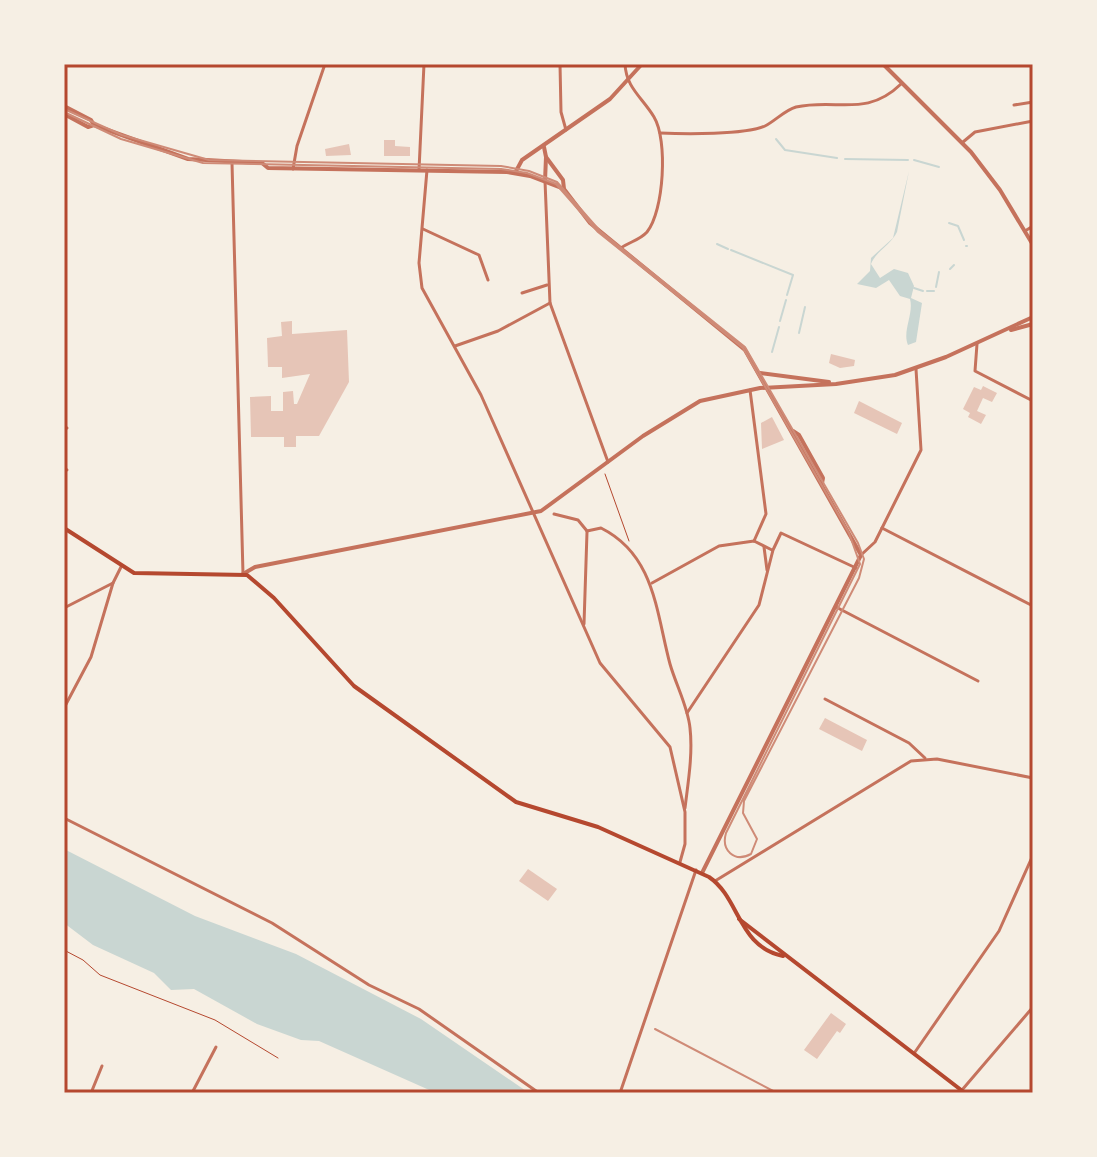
<svg xmlns="http://www.w3.org/2000/svg" width="1097" height="1157" font-family="'Noto Sans',sans-serif">
<rect width="100%" height="100%" fill="#f6efe4"/>
<g fill="#c9d6d2">
<path d="M909 171 897 232C891 245 876 251 871 264L880 278 894 269 908 273 914 286 911 298 922 303 916 342 908 345C902 331 914 314 910 299L900 296 889 280 876 288 857 284 870 271 871 258 893 238Z"/>
<path d="M64 849 195 916 296 954 421 1019 529 1093H436L319 1041 301 1040 257 1024 194 989 171 990 154 973 93 945 64 923Z"/>
</g>
<g fill="none" stroke-linecap="round" stroke-linejoin="round">
<g stroke="#c9d6d2" stroke-width="2">
<path d="M776 139 785 150 837 158"/>
<path d="M845 159 908 160"/>
<path d="M914 160 939 167"/>
<path d="M949 223 958 226 964 240"/>
<path d="M717 244 728 249"/>
<path d="M966 246H967"/>
<path d="M731 250 793 275 787 295"/>
<path d="M950 269 954 265"/>
<path d="M936 287 939 272"/>
<path d="M914 288 923 291"/>
<path d="M927 291H934"/>
<path d="M780 321 786 300"/>
<path d="M799 333 805 307"/>
<path d="M772 352 779 327"/>
</g>
</g>
<g fill="#e6c5b7">
<path d="M384 140H395V146L410 147V156H384Z"/>
<path d="M349 144 351 155 326 156 325 149Z"/>
<path d="M292 321V334L347 330 349 382 319 436H296V447H284V437H251L250 397 271 396V411H283V392L293 391 294 404H297L310 374 282 378V367H268L267 338 282 336 281 322Z"/>
<path d="M831 354 855 360 854 366 840 368 829 363Z"/>
<path d="M983 386 997 393 992 402 983 398 977 411 986 415 981 424 968 417 970 413 963 409 974 387 981 390Z"/>
<path d="M859 401 902 423 897 434 854 413Z"/>
<path d="M772 417 784 440 762 449 761 423Z"/>
<path d="M825 718 867 740 862 751 819 729Z"/>
<path d="M528 869 557 889 548 901 519 881Z"/>
<path d="M831 1013 846 1024 840 1033 837 1031 817 1059 804 1050Z"/>
</g>
<g fill="none" stroke-linecap="round" stroke-linejoin="round">
<g stroke="#b5482f" stroke-width="1">
<path d="M605 474 629 541"/>
<path d="M64 950 83 960 100 975 215 1020 278 1058"/>
</g>
<g stroke="#c5725c" stroke-width="3">
<path d="M560 64 561 112 566 130"/>
<path d="M1014 105 1033 102"/>
<path d="M660 133C683 134 746 135 765 126 775 121 785 110 796 107 837 98 866 118 901 84"/>
<path d="M963 142 975 132 1033 121"/>
<path d="M232 163 243 574"/>
<path d="M293 169 297 146 325 64"/>
<path d="M419 170 424 64"/>
<path d="M427 170 419 263 422 288 481 395 600 663 670 747 685 812V844L680 862"/>
<path d="M545 181 550 303 608 462"/>
<path d="M423 229 479 255 488 280"/>
<path d="M1025 231 1033 226"/>
<path d="M621 248C629 242 640 240 647 232 664 211 668 140 654 117 643 98 626 88 625 64"/>
<path d="M522 293 547 285"/>
<path d="M977 344 975 371 1033 401"/>
<path d="M455 346 498 331 550 303"/>
<path d="M750 390 766 514 754 541"/>
<path d="M64 429 67 428"/>
<path d="M64 468 67 470"/>
<path d="M554 514 578 520 587 531"/>
<path d="M882 528 1033 606"/>
<path d="M587 531 601 528C655 555 656 612 670 664 676 685 688 707 690 728 693 754 688 783 685 808"/>
<path d="M754 541 772 550"/>
<path d="M764 547 767 570"/>
<path d="M861 555 875 542 921 450 916 369"/>
<path d="M652 583 719 546 754 541"/>
<path d="M836 607 978 681"/>
<path d="M64 608 113 583"/>
<path d="M584 624 587 532"/>
<path d="M825 699 909 743 925 758"/>
<path d="M64 708 91 657 113 583 121 567"/>
<path d="M687 713 759 605 773 550 781 533 856 568"/>
<path d="M64 818 272 923 369 985 419 1009 539 1093"/>
<path d="M715 881 911 761 937 759 1033 778"/>
<path d="M915 1052 999 931 1033 855"/>
<path d="M962 1090 1033 1007"/>
<path d="M91 1093 102 1066"/>
<path d="M192 1093 216 1047"/>
<path d="M620 1093 696 870"/>
</g>
<g stroke="#c5725c" stroke-width="4">
<path d="M883 64 971 152 1000 190 1033 245"/>
<path d="M64 106 91 120 94 125"/>
<path d="M64 114 88 127 94 125 188 159 262 163 268 168 507 172 530 176 564 189"/>
<path d="M544 147 546 157 563 180 564 189 590 223 745 350 861 555 702 873"/>
<path d="M515 173 522 160 610 99 642 64"/>
<path d="M545 181 546 157"/>
<path d="M1011 330 1033 324"/>
<path d="M760 373 829 382"/>
<path d="M793 431 799 435 823 478 822 483"/>
<path d="M243 574 255 567 541 511 643 436 700 401 760 388 836 384 895 375 946 357 1033 317"/>
</g>
<g stroke="#b5482f" stroke-width="4">
<path d="M64 528 134 573 247 575 274 598 354 686 516 802 598 827 709 877C740 898 738 947 783 956"/>
<path d="M739 919 965 1093"/>
</g>
<path stroke="#cf8b77" stroke-width="2" d="M64 109 122 135 209 160 501 166 529 171 557 182 600 231 745 347 858 543 864 559 859 578 744 801 743 813 757 839 751 854C734 863 721 850 726 833L860 564 849 533 743 348 598 232 556 184 527 173 501 169 203 163 121 139 64 112"/>
<path stroke="#cf8b77" stroke-width="2" d="M655 1029 777 1093"/>
</g>
<rect width="1097" height="1157" fill="none" stroke="#f6efe4" stroke-width="132"/>
<rect x="66" y="66" width="965" height="1025" fill="none" stroke="#b5482f" stroke-width="3"/>
</svg>
